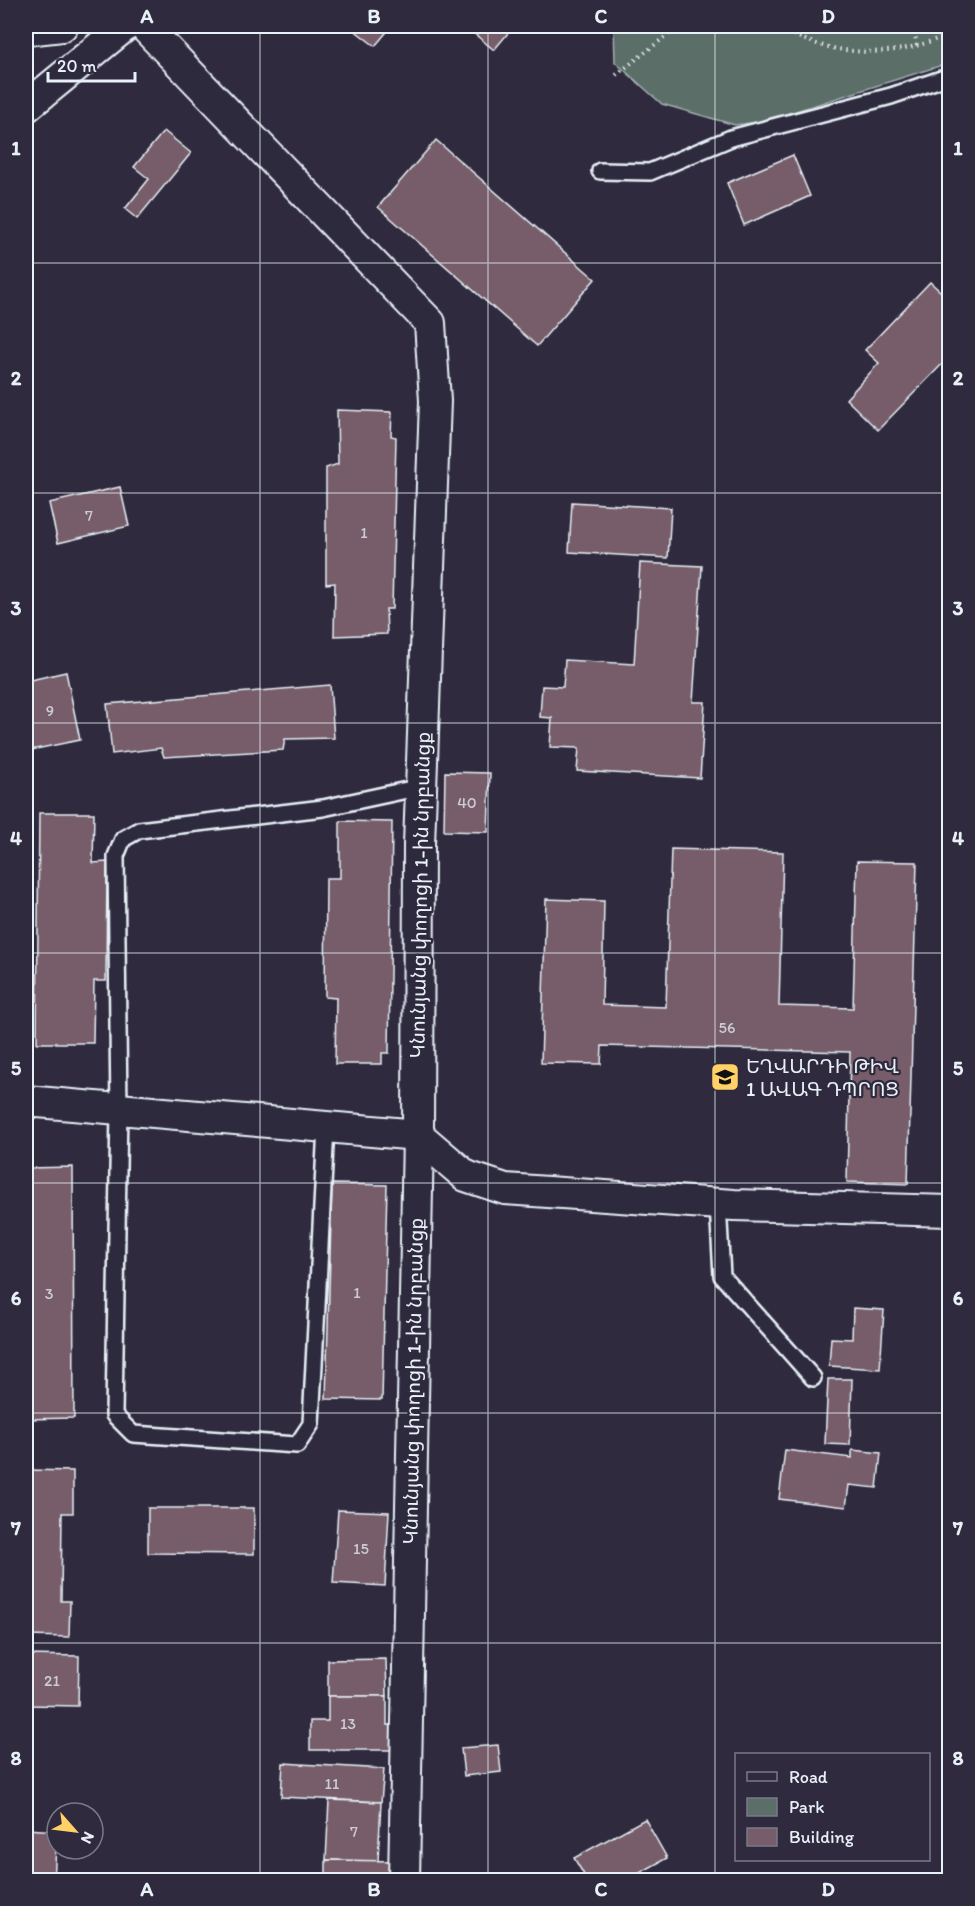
<svg xmlns="http://www.w3.org/2000/svg" width="975" height="1906" font-family="Itim,'Noto Sans Armenian',sans-serif">
<rect width="100%" height="100%" fill="#2f2a3d"/>
<filter id="ink" filterUnits="userSpaceOnUse"><feTurbulence type="fractalNoise" baseFrequency=".0167" numOctaves="2"/><feDisplacementMap in="SourceGraphic" scale="12" xChannelSelector="R" yChannelSelector="G"/><feConvolveMatrix kernelMatrix="1 2 1 2 8 2 1 2 1" color-interpolation-filters="sRGB"/></filter>
<g filter="url(#ink)">
<path fill="#5b6e67" stroke="#a2b0b0" stroke-width="1.5" d="M614 26H949V63L764 121 735 125 662 104 615 62Z"/>
<g fill="#765d69" stroke="#e8f1f8" stroke-width="1.5">
<path d="M349 26H389L391 27 375 46Z"/>
<path d="M465 26H514L494 50Z"/>
<path d="M164 131 191 153 137 219 125 209 149 179 134 167Z"/>
<path d="M436 140 595 279 537 346 378 207Z"/>
<path d="M793 155 810 196 744 225 727 183Z"/>
<path d="M930 282 950 300V356L878 430 846 399 879 363 865 350Z"/>
<path d="M337 410 392 412 391 436 396 437 392 609H386L387 634 334 636 335 583 326 584V468L338 464Z"/>
<path d="M120 487 129 526 58 543 49 503Z"/>
<path d="M572 502 671 508 668 558 569 552Z"/>
<path d="M640 563 702 566 693 702H705L700 778 577 771 579 748 550 747 552 718 540 717 542 686 563 687 565 660 634 664Z"/>
<path d="M66 672 80 740 26 751V681Z"/>
<path d="M330 685 334 738 285 739 283 750 164 757 161 748 112 754 107 704Z"/>
<path d="M445 772 490 773 488 832 444 831Z"/>
<path d="M39 813H94L93 863 107 862 106 981H94L93 1043H37Z"/>
<path d="M340 821 392 822 389 1053H382V1064H335L336 998 325 997 326 878H340Z"/>
<path d="M671 849 783 852 779 1006 853 1008 857 861 917 862 908 1184 847 1182 850 1052 602 1046 601 1064 541 1063 546 899 604 901 602 1005 666 1007Z"/>
<path d="M73 1167 74 1418 26 1419V1168Z"/>
<path d="M332 1184 387 1185 382 1400 326 1399Z"/>
<path d="M853 1308 884 1310 880 1369 829 1366 831 1338 852 1339Z"/>
<path d="M828 1379H852L850 1445 825 1444Z"/>
<path d="M785 1450 852 1458V1450L881 1453 877 1488 849 1485 846 1507 779 1499Z"/>
<path d="M26 1470 73 1471V1513H62L61 1601H70L69 1637 26 1636Z"/>
<path d="M148 1508H254V1554L148 1553Z"/>
<path d="M338 1510 389 1512 385 1586 333 1583Z"/>
<path d="M26 1655 79 1656 78 1706 26 1705Z"/>
<path d="M386 1659 387 1696H328V1660Z"/>
<path d="M328 1696H387V1725H405V1750H310V1721H328Z"/>
<path d="M498 1745 501 1772 464 1776 461 1748Z"/>
<path d="M283 1763 384 1769 381 1802 281 1797Z"/>
<path d="M329 1800 381 1802 378 1861 326 1860Z"/>
<path d="M645 1819 667 1858 627 1880H587L574 1858Z"/>
<path d="M26 1829 57 1831 54 1880H26Z"/>
<path d="M326 1860 397 1861 396 1880H326Z"/>
</g>
<g fill="none" stroke-linecap="round" stroke-linejoin="round">
<g stroke="#e8f1f8" stroke-width="20">
<g id="service">
<path d="M600 171 650 172 731 138 891 96 950 76"/>
<path d="M326 1127 311 1424 297 1445 133 1434 114 1415 119 1109 116 856 123 839 139 830 323 808 421 787"/>
<path d="M718 1204 722 1276 813 1378"/>
</g>
</g>
<g stroke="#e8f1f8" stroke-width="34">
<g id="minor">
<path d="M144 26 430 323 435 401 419 845 418 1135 404 1880"/>
<path d="M26 30 62 26"/>
<path d="M26 107 125 26"/>
<path d="M26 1101 418 1135 466 1176 505 1189 734 1205 950 1211"/>
</g>
</g>
<g stroke="#e8f1f8" stroke-width="4" stroke-dasharray="1.5 4.5" stroke-linecap="butt">
<path d="M778 26C828 58 897 60 950 33"/>
<path d="M913 26 917 45"/>
<path d="M616 75 679 26"/>
</g>
<use href="#service" stroke="#2f2a3d" stroke-width="15"/>
<use href="#minor" stroke="#2f2a3d" stroke-width="30"/>
</g>
</g>
<path fill="none" stroke="#e8f1f8" stroke-width="1.5" stroke-opacity="0.55" d="M260 26V1880M488 26V1880M715 26V1880M26 263H950M26 493H950M26 723H950M26 953H950M26 1183H950M26 1413H950M26 1643H950"/>
<defs>
<g id="school-square" transform="scale(1.5)"><rect x="-9" y="-9" width="18" height="18" rx="4" fill="#ffd166" stroke="#2f2a3d"/><path d="M0-5L7-2L0 1L-7-2ZM-4 1L0 2.5L4 1V4Q0 6-4 4Z" fill="#111"/></g>
</defs>
<g fill-rule="evenodd">
<use href="#school-square" x="725" y="1077"/>
</g>
<g text-anchor="middle" dominant-baseline="central" stroke-width="4.5" stroke-linejoin="round" paint-order="stroke">
<g font-size="16" fill="#ccccd4">
<text x="89" y="515">7</text>
<text x="364" y="532">1</text>
<text x="50" y="710">9</text>
<text x="467" y="802">40</text>
<text x="727" y="1027">56</text>
<text x="357" y="1292">1</text>
<text x="49" y="1293">3</text>
<text x="361" y="1548">15</text>
<text x="52" y="1680">21</text>
<text x="348" y="1723">13</text>
<text x="332" y="1783">11</text>
<text x="354" y="1831">7</text>
</g>
<g font-size="20" fill="#e8f1f8" stroke="#2f2a3d">
<text transform="translate(420 895) rotate(-89)">Կնունյանց փողոցի 1-ին նրբանցք</text>
<text transform="translate(413 1381) rotate(-89)">Կնունյանց փողոցի 1-ին նրբանցք</text>
</g>
<g font-size="20" fill="#e8f1f8" stroke="#2f2a3d" text-anchor="start">
<text x="746" y="1066">ԵՂՎԱՐԴԻ ԹԻՎ<tspan x="746" dy="23">1 ԱՎԱԳ ԴՊՐՈՑ</tspan></text>
</g>
</g>
<rect width="975" height="1906" fill="none" stroke="#2f2a3d" stroke-width="66"/>
<rect x="735" y="1753" width="195" height="108" fill="#2f2a3d" stroke="#797a88" stroke-width="1.5"/>
<rect x="747" y="1772" width="30" height="9" fill="#2f2a3d" stroke="#797a88" stroke-width="1.5"/>
<text x="789" y="1783" font-size="18" fill="#e8f1f8">Road</text>
<rect x="747" y="1798" width="30" height="18" fill="#5b6e67" stroke="#797a88" stroke-width="1.5"/>
<text x="789" y="1813" font-size="18" fill="#e8f1f8">Park</text>
<rect x="747" y="1828" width="30" height="18" fill="#765d69" stroke="#797a88" stroke-width="1.5"/>
<text x="789" y="1843" font-size="18" fill="#e8f1f8">Building</text>
<g transform="translate(75 1831) rotate(118)"><circle r="28" fill="#2f2a3d" stroke="#797a88" stroke-width="1.5"/>
<path d="M0-4.5L10 22L0 15L-10 22Z" fill="#ffd166"/>
<text y="-9" font-size="16" font-weight="bold" text-anchor="middle" fill="#e8f1f8">N</text>
</g>
<path d="M48 72v9h87v-9" fill="none" stroke="#e8f1f8" stroke-width="3"/>
<text x="57" y="72" font-size="18" fill="#e8f1f8" stroke="#2f2a3d" stroke-width="4.5" paint-order="stroke">20 m</text>
<rect x="33" y="33" width="909" height="1840" fill="none" stroke="#e8f1f8" stroke-width="2"/>
<g font-size="20" text-anchor="middle" font-weight="bold" fill="#e8f1f8">
<text x="147" y="23">A</text>
<text x="374" y="23">B</text>
<text x="601" y="23">C</text>
<text x="828" y="23">D</text>
<text x="16" y="155">1</text>
<text x="958" y="155">1</text>
<text x="16" y="385">2</text>
<text x="958" y="385">2</text>
<text x="16" y="615">3</text>
<text x="958" y="615">3</text>
<text x="16" y="845">4</text>
<text x="958" y="845">4</text>
<text x="16" y="1075">5</text>
<text x="958" y="1075">5</text>
<text x="16" y="1305">6</text>
<text x="958" y="1305">6</text>
<text x="16" y="1535">7</text>
<text x="958" y="1535">7</text>
<text x="16" y="1765">8</text>
<text x="958" y="1765">8</text>
<text x="147" y="1896">A</text>
<text x="374" y="1896">B</text>
<text x="601" y="1896">C</text>
<text x="828" y="1896">D</text>
</g>
</svg>
